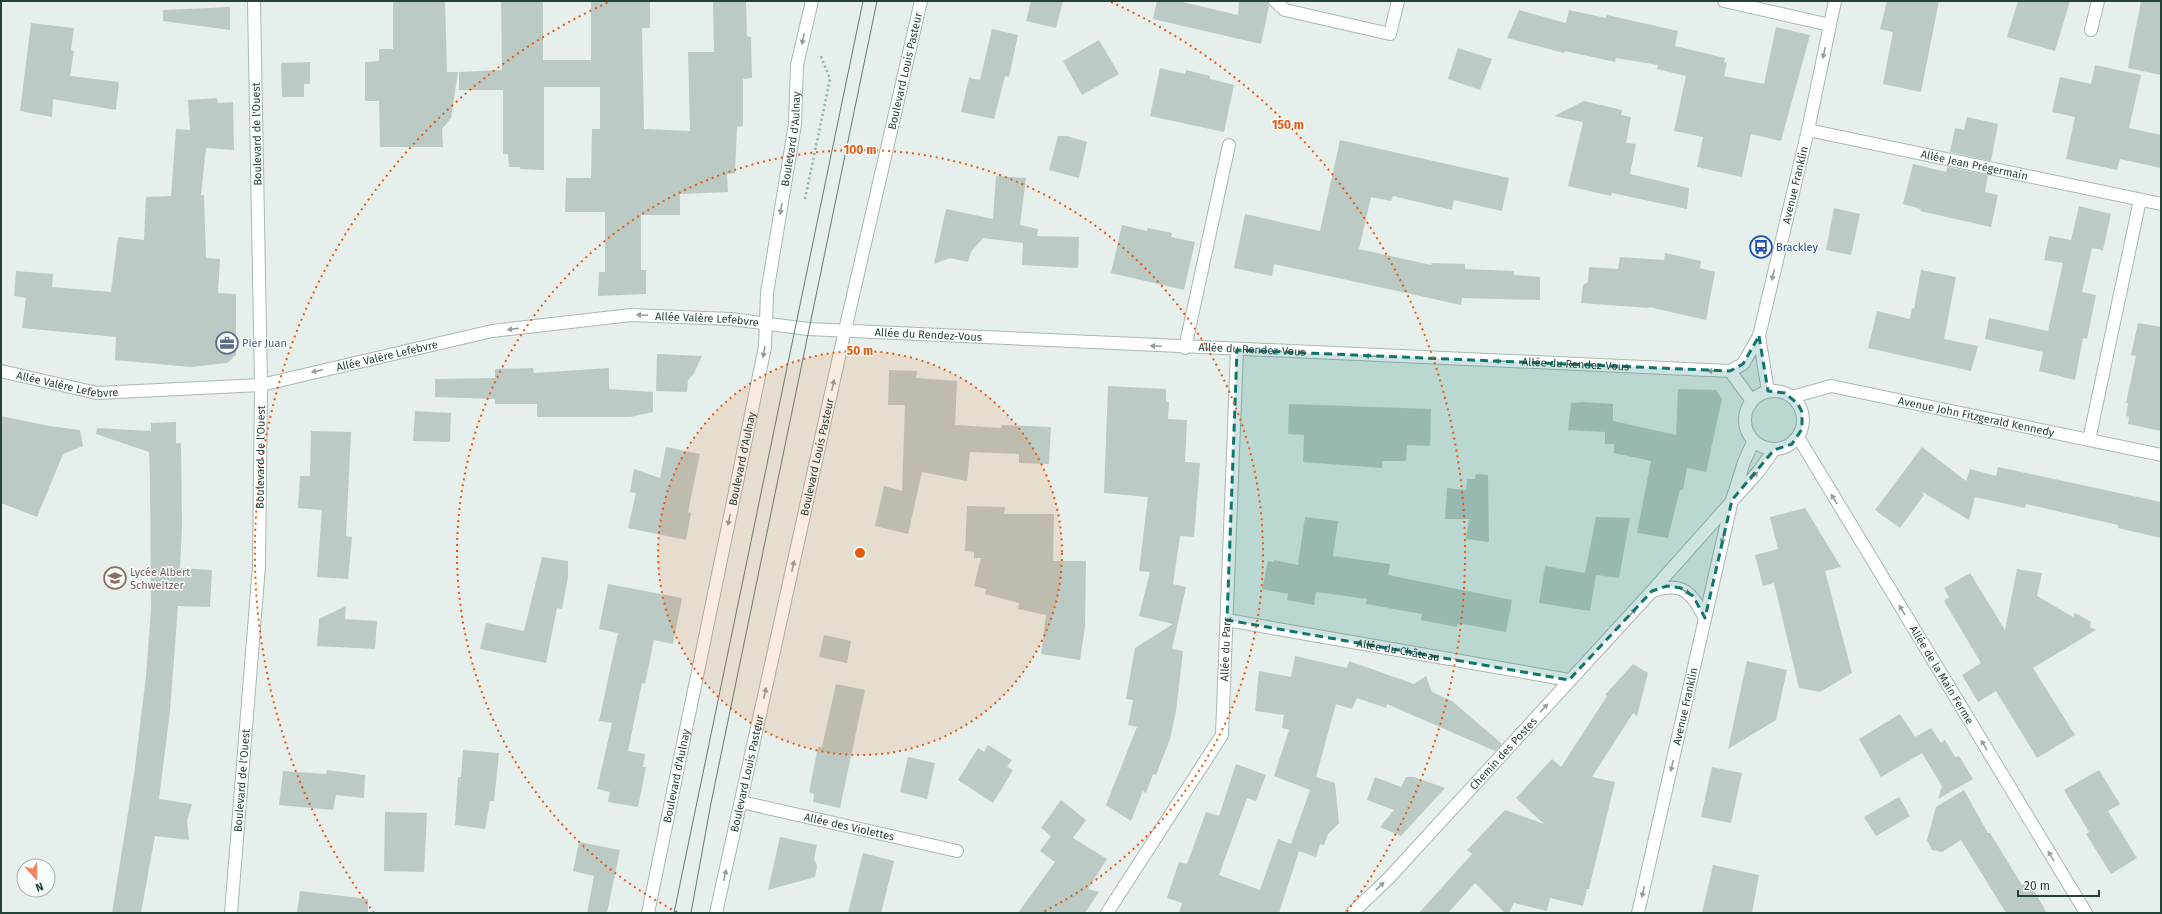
<svg xmlns="http://www.w3.org/2000/svg" width="2162" height="914" font-family="'Fira Sans',sans-serif">
<rect width="100%" height="100%" fill="#e6efeb"/>
<g fill="#bbcac4">
<path d="M393 1H445L447 72H458L451 118 442 129 443 147H380L379 101H365V62L379 61V49H393Z"/>
<path d="M501 1H543V60H591V1H650V28H642L644 129 690 131 688 52H714L713 1H746L747 36 751 37 752 78 743 79V126L737 127 735 173 727 174 728 192 680 194V215H641V270H646V294L598 296 599 272H605V212H565L566 178H591L592 129H600V87H544V170L520 169V167H509L508 154H503V90H459V72L502 70Z"/>
<path d="M1031 1H1063L1056 28 1026 21Z"/>
<path d="M1157 1H1178L1238 15 1239 1H1268L1269 6 1261 44 1153 19Z"/>
<path d="M1887 1H1939L1921 92 1883 84 1893 32 1880 29Z"/>
<path d="M2018 1H2070L2055 51 2007 37Z"/>
<path d="M2141 1H2161V75L2128 68Z"/>
<path d="M230 7V30L163 21V10Z"/>
<path d="M1519 10 1566 23 1569 10 1606 18 1607 15 1678 31 1675 46 1725 58 1724 62 1727 63 1724 76 1764 84 1776 27 1810 35 1781 141 1751 134 1742 177 1697 167 1703 137 1674 131 1686 76 1657 69 1658 65 1616 58 1615 62 1565 51 1564 53 1507 38Z"/>
<path d="M31 23 74 28 71 50 74 51 70 76 119 82 116 110 53 99 52 117 20 111Z"/>
<path d="M992 29 1018 35 1009 77 1005 76 994 119 961 112 969 78 980 80Z"/>
<path d="M1099 40 1119 74 1082 95 1063 61Z"/>
<path d="M1458 48 1492 59 1480 90 1448 79Z"/>
<path d="M310 62V84H304V97H282L281 63Z"/>
<path d="M2095 65 2141 75 2129 128 2161 135V168L2120 159 2117 170 2066 159 2075 117 2052 112 2060 77 2091 84Z"/>
<path d="M1160 68 1185 74 1186 70 1210 76V79L1234 85 1224 132 1150 116Z"/>
<path d="M217 98 218 103 233 102 234 150 206 148 201 195H204L206 258 220 259 218 293 236 294V355L227 363 190 367 115 360 116 337 22 328 26 298 14 296 16 271 53 274 52 287 111 292 118 237 144 240 146 197 171 196 176 129 190 130 188 100Z"/>
<path d="M1584 101 1622 110 1621 115 1631 117 1626 143 1636 144 1630 174 1689 188 1687 209 1612 193 1611 196 1568 186 1583 122 1554 116Z"/>
<path d="M1967 117 1998 124 1991 161 1950 152 1955 128 1964 130Z"/>
<path d="M1058 136H1067L1087 142 1079 178 1049 170Z"/>
<path d="M1340 140 1509 178 1502 211 1454 200 1452 210 1393 196 1391 201 1371 197 1359 249 1431 265 1432 263 1465 264V269L1514 271V275L1540 277V300L1462 298 1461 305 1274 264 1272 276 1234 268 1245 214 1320 231Z"/>
<path d="M1913 164 1946 172 1947 167 1988 175 1985 192 1998 195 1991 227 1920 211 1921 209 1903 204Z"/>
<path d="M996 176 1026 178 1020 225 1038 229 1037 236 1079 237 1078 268 1022 265 1023 243 983 238 971 252 968 262 950 258 934 264 946 209 993 219Z"/>
<path d="M2079 206 2111 214 2103 250 2092 248 2082 292 2096 295 2087 339 2083 338 2075 380 2039 371 2043 352 1985 339 1989 318 2048 331 2063 263 2044 260 2049 236 2071 240Z"/>
<path d="M1834 208 1860 214 1851 255 1826 250Z"/>
<path d="M1122 225 1147 231 1148 228 1172 233 1171 237 1195 242 1184 290 1111 273Z"/>
<path d="M1665 253 1701 261 1700 268 1715 272 1706 320 1649 307V308L1581 303 1583 285 1588 282 1589 267 1618 269 1620 257 1664 260Z"/>
<path d="M1921 270 1956 277 1944 339 1978 346 1971 371 1868 348 1877 311 1910 319 1912 308 1914 309Z"/>
<path d="M2138 323 2161 327V431L2128 424 2129 417 2126 416 2128 403H2126L2136 356 2131 355Z"/>
<path d="M657 354 702 356 694 373 688 380 687 392 656 391Z"/>
<path d="M533 368 534 373 609 368V389L653 392V412L630 417H537V404H495V399L435 397V379L495 378V369Z"/>
<path d="M889 370 917 371 916 378 957 381 955 425 1001 428 1002 425 1051 427 1049 464 1019 463V454L970 452 967 481 922 472 908 534 875 526 884 486 902 491 905 405H888Z"/>
<path d="M1108 386 1166 389V402H1169L1168 419 1187 420 1185 462 1200 463 1194 537 1180 536 1173 584 1186 587 1172 649 1183 651 1176 711 1170 739 1156 775 1153 774 1146 793 1143 791 1131 821 1106 805 1137 727 1128 725 1133 700 1126 699 1135 648 1173 624 1139 616 1150 572 1139 571 1148 497 1104 493Z"/>
<path d="M1678 389 1716 390 1722 399 1706 472 1687 468 1683 490H1680L1668 538 1637 533 1651 461 1614 453V444H1605V432L1568 430 1571 403 1583 402 1613 404V421L1676 435Z"/>
<path d="M1289 404 1431 409 1430 446 1407 445 1406 461H1382V468L1303 462 1304 435 1288 434Z"/>
<path d="M415 411 451 413 450 442 413 441Z"/>
<path d="M1 416 49 426 80 430 83 446 63 454 37 517 1 503Z"/>
<path d="M176 422V443H181L182 527 180 568 212 570 210 607 178 606 170 711 159 799 192 804 187 821 189 840 155 836 141 913H112L134 775 146 676 151 610 150 477 149 452 96 434 97 428 151 431V423Z"/>
<path d="M311 431 351 432 346 536 352 537 348 579 317 577 322 510 298 508 300 476H310Z"/>
<path d="M666 447 700 454 688 512 691 513 686 540 628 528 636 493 630 492 634 469 660 478Z"/>
<path d="M1922 447 1966 481 1970 469 1996 476 1998 467 2161 502V538L2118 528V525L2026 504 2025 508 1975 497 1969 520 1921 491 1924 495 1900 528 1875 510Z"/>
<path d="M1476 474 1488 475 1489 542 1466 539 1469 519H1445L1447 488 1466 490 1467 479H1475Z"/>
<path d="M967 506 1005 507 1004 514H1054L1053 561H1086L1085 627 1080 660 1041 654 1046 615 1018 609 1019 603 985 594 986 589 974 586 981 558H974V552L965 551Z"/>
<path d="M1805 508 1841 567 1825 571 1852 673 1820 692 1799 688 1774 583 1763 586 1755 555 1778 549 1770 517Z"/>
<path d="M1305 517 1338 521 1333 556 1390 564 1388 575 1512 600 1506 632 1458 623 1457 627 1421 620 1422 614 1366 604 1367 599 1316 592 1314 605 1287 600 1288 594 1262 589 1268 561 1274 562V560L1298 565Z"/>
<path d="M1596 517 1630 518 1619 578 1596 575 1590 611 1539 603 1545 566 1585 573Z"/>
<path d="M542 557 568 561V577L562 609 557 608 546 663 480 649 486 623 524 631Z"/>
<path d="M2017 569 2042 573 2037 596 2073 617 2075 613 2091 622 2090 627 2096 630 2033 668 2075 735 2037 758 1996 691 1978 702 1962 675 1981 663 1944 601 1949 597 1944 588 1970 573 2005 630Z"/>
<path d="M608 584 682 598 673 644 654 640 645 684 642 683 628 751 645 754 643 767H646L638 807 608 802 610 792 597 789 612 723 599 721 618 633 599 629Z"/>
<path d="M346 606 345 619 377 621 375 649 317 646 319 619Z"/>
<path d="M824 635 851 641 847 663 819 657Z"/>
<path d="M1295 656 1347 668 1349 661 1414 684 1426 676 1432 692 1452 701 1502 744 1495 751 1387 704 1386 708 1357 698 1352 709 1336 704 1316 777 1335 783 1339 823 1328 834 1324 845 1320 844 1316 857 1299 851 1279 913H1179L1182 903 1167 898 1179 862 1187 864 1206 812 1219 816 1236 764 1266 775 1256 801 1247 798 1219 875 1260 890 1278 839 1291 844 1310 790 1274 776 1289 730 1282 728 1284 715 1255 711 1259 671 1291 677Z"/>
<path d="M1747 661 1787 670 1776 720 1728 749Z"/>
<path d="M1633 664 1648 673 1637 716 1633 713 1592 777 1615 782 1589 889H1587L1583 906 1550 898 1547 911 1514 903 1509 913H1505L1475 883 1448 913H1419L1472 854 1467 850 1505 810 1544 824 1516 798 1552 759 1561 767 1607 696 1605 695Z"/>
<path d="M836 684 865 690 840 808 813 802 814 794 809 792 818 747H822Z"/>
<path d="M1900 714 1915 737 1931 728 1941 743 1945 740 1955 757 1959 756 1973 779 1938 799 1942 786 1922 753 1881 777 1859 739Z"/>
<path d="M988 745 1012 760 1007 767 1013 770 993 803 958 780 978 748 984 752Z"/>
<path d="M463 750 499 753 494 801H490L485 829 455 825 458 777H461Z"/>
<path d="M908 757 935 763 927 799 900 792Z"/>
<path d="M1712 767 1742 773 1731 823 1701 817Z"/>
<path d="M327 770 365 775 364 798 336 795 333 810 279 805 283 771 326 774Z"/>
<path d="M2099 770 2120 804 2108 811 2137 858 2111 874 2086 834 2089 832 2064 790Z"/>
<path d="M1375 777 1401 787 1406 777H1414L1445 788 1401 836 1380 827 1394 810 1367 800Z"/>
<path d="M1964 790 1988 833H1990L2022 885 2029 882 2047 913H2006L1961 840 1942 852 1932 850 1927 840 1936 807Z"/>
<path d="M1899 797 1910 816 1876 836 1864 817Z"/>
<path d="M1061 800 1086 820 1073 838 1107 859 1088 889 1099 892 1085 913H1018L1055 862 1040 851 1051 836 1041 828Z"/>
<path d="M385 812 427 813 424 872 384 871Z"/>
<path d="M780 837 817 845 814 859 817 866 815 877 768 890Z"/>
<path d="M579 842 620 850 607 913H587L594 876 573 871Z"/>
<path d="M863 853 894 861 881 913H848Z"/>
<path d="M1713 865 1759 875 1752 913H1702Z"/>
<path d="M300 891 368 899V913H297Z"/>
</g>
<g fill="none" stroke-linecap="round" stroke-linejoin="round">
<g stroke="#a8b8b2" stroke-width="14">
<g id="minor">
<path d="M1275 1 1285 10 1390 34 1398 1"/>
<path d="M1724 1 1830 25"/>
<path d="M2091 30 2098 1"/>
<path id="s1" d="M1808 130 2161 204"/>
<path d="M1185 348 1229 145"/>
<path id="s2" d="M1 371 97 393 261 385 492 331 631 315 731 319 808 329 1730 371 1752 401"/>
<path d="M1730 371 1743 364 1759 336"/>
<circle cx="1774" cy="420" r="29"/>
<path id="s3" d="M1768 391 1759 336 1808 130 1835 1"/>
<path id="s4" d="M1792 397 1831 386 2161 455"/>
<path id="s5" d="M1798 437 2086 913"/>
<path d="M2089 440 2140 200"/>
<path d="M1653 591C1684 581 1691 593 1705 618"/>
<path id="s6" d="M1227 620 1569 680"/>
<path id="s7" d="M741 802 957 851"/>
<path id="s8" d="M231 913 259 566 261 385 254 1"/>
<path id="s9" d="M648 913 765 347 767 293 795 124 797 65 812 1"/>
<path id="s10" d="M716 913 845 330 921 1"/>
<path id="s11" d="M1107 913 1222 735 1237 350"/>
<path id="s12" d="M1352 913 1388 879 1652 591 1758 472 1774 450"/>
<path id="s13" d="M1638 913 1732 500 1744 462 1753 442"/>
</g>
</g>
<path stroke="#86b3a5" stroke-width="2.5" stroke-dasharray="2 3" stroke-linecap="butt" d="M805 199 830 79 820 54"/>
<use href="#minor" stroke="#fff" stroke-width="12"/>
<g stroke="#5f7d75" stroke-width="1">
<path d="M674 913 863 1"/>
<path d="M691 913 711 803 877 1"/>
</g>
</g>
<defs><path id="oneway-solid" d="M-6-.8H1V-3.2L6.5 0L1 3.2V.8H-6Z"/></defs>
<g fill="#92a09c">
<use href="#oneway-solid" transform="translate(803 39) rotate(102)"/>
<use href="#oneway-solid" transform="translate(1824 53) rotate(102)"/>
<use href="#oneway-solid" transform="translate(781 209) rotate(99)"/>
<use href="#oneway-solid" transform="translate(1773 275) rotate(104)"/>
<use href="#oneway-solid" transform="translate(642 315) rotate(-178)"/>
<use href="#oneway-solid" transform="translate(513 329) rotate(173)"/>
<use href="#oneway-solid" transform="translate(1156 346) rotate(-177)"/>
<use href="#oneway-solid" transform="translate(764 352) rotate(100)"/>
<use href="#oneway-solid" transform="translate(1370 356) rotate(-177)"/>
<use href="#oneway-solid" transform="translate(1500 361) rotate(-178)"/>
<use href="#oneway-solid" transform="translate(317 371) rotate(167)"/>
<use href="#oneway-solid" transform="translate(1713 371) rotate(-178)"/>
<use href="#oneway-solid" transform="translate(833 385) rotate(-78)"/>
<use href="#oneway-solid" transform="translate(1754 476) rotate(-47)"/>
<use href="#oneway-solid" transform="translate(1834 499) rotate(-121)"/>
<use href="#oneway-solid" transform="translate(729 520) rotate(102)"/>
<use href="#oneway-solid" transform="translate(1723 538) rotate(103)"/>
<use href="#oneway-solid" transform="translate(793 566) rotate(-78)"/>
<use href="#oneway-solid" transform="translate(1685 591) rotate(30)"/>
<use href="#oneway-solid" transform="translate(1902 610) rotate(-121)"/>
<use href="#oneway-solid" transform="translate(1632 613) rotate(-47)"/>
<use href="#oneway-solid" transform="translate(765 693) rotate(-78)"/>
<use href="#oneway-solid" transform="translate(1544 708) rotate(-48)"/>
<use href="#oneway-solid" transform="translate(1984 745) rotate(-121)"/>
<use href="#oneway-solid" transform="translate(1672 766) rotate(103)"/>
<use href="#oneway-solid" transform="translate(2051 856) rotate(-121)"/>
<use href="#oneway-solid" transform="translate(725 875) rotate(-77)"/>
<use href="#oneway-solid" transform="translate(1380 886) rotate(-43)"/>
<use href="#oneway-solid" transform="translate(1643 892) rotate(103)"/>
</g>
<path fill="#0f766e" fill-opacity="0.2" stroke="#0f766e" stroke-width="3" stroke-dasharray="8 5" stroke-linejoin="round" d="M1759 336 1768 391 1785 393 1798 404 1802 412V429L1792 444 1774 450 1732 500 1705 618 1693 596 1681 588 1667 586 1652 591 1569 680 1227 620 1237 350 1730 371 1743 364Z"/>
<circle cx="860" cy="553" r="202" fill="#e8590c" fill-opacity=".12"/>
<g fill="none" stroke="#e8590c" stroke-width="2" stroke-dasharray="2 4">
<circle cx="860" cy="553" r="202"/>
<path d="M677 912A403 403 0 1 1 1043 912"/>
<path d="M374 913A605 605 0 0 1 609 2M1111 2A605 605 0 0 1 1346 913"/>
</g>
<defs>
<g id="bus-ring" transform="scale(1.15)"><circle r="9.5" fill="#f7fbf9" stroke="#1a4fb4" stroke-width="1.5"/><path d="M-5-6H5V4H4V6H2V4H-2V6H-4V4H-5ZM-3.5-4V0h7V-4ZM-3.5 1.2v1.5H-2V1.2ZM2 1.2v1.5H3.5V1.2Z" fill="#1a4fb4"/></g>
<g id="office-ring" transform="scale(1.15)"><circle r="9.5" fill="#f7fbf9" stroke="#5c6f8a" stroke-width="1.5"/><path d="M-6-3h4V-5.5h4V-3h4V5H-6ZM-1-4.5V-3h2v-1.5ZM-6 0V1H6V0Z" fill="#5c6f8a"/></g>
<g id="school-ring" transform="scale(1.15)"><circle r="9.5" fill="#f7fbf9" stroke="#8d6e63" stroke-width="1.5"/><path d="M0-5L7-2L0 1L-7-2ZM-4 1L0 2.5L4 1V4Q0 6-4 4Z" fill="#8d6e63"/></g>
</defs>
<g fill-rule="evenodd">
<use href="#bus-ring" x="1761" y="247"/>
<use href="#office-ring" x="227" y="343"/>
<use href="#school-ring" x="115" y="578"/>
</g>
<g text-anchor="middle" dominant-baseline="central" stroke-width="3" stroke-linejoin="round" paint-order="stroke">
<g font-size="11" fill="#24423a" stroke="#f7fbf9">
<text stroke="none"><textPath href="#s10" startOffset="863">Boulevard Louis Pasteur</textPath></text>
<text transform="translate(257 134) rotate(-91)">Boulevard de l'Ouest</text>
<text stroke="none"><textPath href="#s9" startOffset="788">Boulevard d'Aulnay</textPath></text>
<text stroke="none"><textPath href="#s1" startOffset="170">Allée Jean Prégermain</textPath></text>
<text stroke="none"><textPath href="#s3" startOffset="211">Avenue Franklin</textPath></text>
<text stroke="none"><textPath href="#s2" startOffset="716">Allée Valère Lefebvre</textPath></text>
<text stroke="none"><textPath href="#s2" startOffset="938">Allée du Rendez-Vous</textPath></text>
<text stroke="none"><textPath href="#s2" startOffset="1262">Allée du Rendez-Vous</textPath></text>
<text stroke="none"><textPath href="#s2" startOffset="392">Allée Valère Lefebvre</textPath></text>
<text stroke="none"><textPath href="#s2" startOffset="1586">Allée du Rendez-Vous</textPath></text>
<text stroke="none"><textPath href="#s2" startOffset="68">Allée Valère Lefebvre</textPath></text>
<text stroke="none"><textPath href="#s4" startOffset="189">Avenue John Fitzgerald Kennedy</textPath></text>
<text stroke="none"><textPath href="#s10" startOffset="467">Boulevard Louis Pasteur</textPath></text>
<text stroke="none"><textPath href="#s8" startOffset="457">Boulevard de l'Ouest</textPath></text>
<text stroke="none"><textPath href="#s9" startOffset="464">Boulevard d'Aulnay</textPath></text>
<text stroke="none"><textPath href="#s11" startOffset="298">Allée du Parc</textPath></text>
<text stroke="none"><textPath href="#s6" startOffset="174">Allée du Château</textPath></text>
<text stroke="none"><textPath href="#s5" startOffset="278">Allée de la Main Ferme</textPath></text>
<text stroke="none"><textPath href="#s13" startOffset="212">Avenue Franklin</textPath></text>
<text stroke="none"><textPath href="#s12" startOffset="220">Chemin des Postes</textPath></text>
<text stroke="none"><textPath href="#s10" startOffset="143">Boulevard Louis Pasteur</textPath></text>
<text stroke="none"><textPath href="#s9" startOffset="140">Boulevard d'Aulnay</textPath></text>
<text stroke="none"><textPath href="#s8" startOffset="133">Boulevard de l'Ouest</textPath></text>
<text stroke="none"><textPath href="#s7" startOffset="111">Allée des Violettes</textPath></text>
</g>
<g font-size="11" fill="#164399" stroke="#f7fbf9" text-anchor="start">
<text x="1776" y="247">Brackley</text>
</g>
<g font-size="11" fill="#4e5e75" stroke="#f7fbf9" text-anchor="start">
<text x="242" y="343">Pier Juan</text>
</g>
<g font-size="11" fill="#785e54" stroke="#f7fbf9" text-anchor="start">
<text x="130" y="572">Lycée Albert<tspan x="130" dy="13">Schweitzer</tspan></text>
</g>
</g>
<circle cx="860" cy="553" r="6" fill="#e8590c" stroke="#f7fbf9" stroke-width="2"/>
<g font-size="12" text-anchor="middle" font-weight="bold" fill="#e8590c" stroke="#f7fbf9" stroke-width="3" stroke-linejoin="round" paint-order="stroke">
<text x="1288" y="129">150 m</text>
<text x="860" y="154">100 m</text>
<text x="860" y="355">50 m</text>
</g>
<rect width="2162" height="914" fill="none" stroke="#24423a" stroke-width="4"/>
<g transform="translate(36 878) rotate(159)"><circle r="19" fill="#f7fbf9" stroke="#a3b1ad"/>
<path d="M0-3L7 15L0 10L-7 15Z" fill="#f4845f"/>
<text y="-6" font-size="11" font-weight="bold" text-anchor="middle" fill="#24423a">N</text>
</g>
<path d="M2018 890v6h81v-6" fill="none" stroke="#24423a" stroke-width="2"/>
<text x="2024" y="890" font-size="12" fill="#24423a" stroke="#f7fbf9" stroke-width="3" paint-order="stroke">20 m</text>
</svg>
